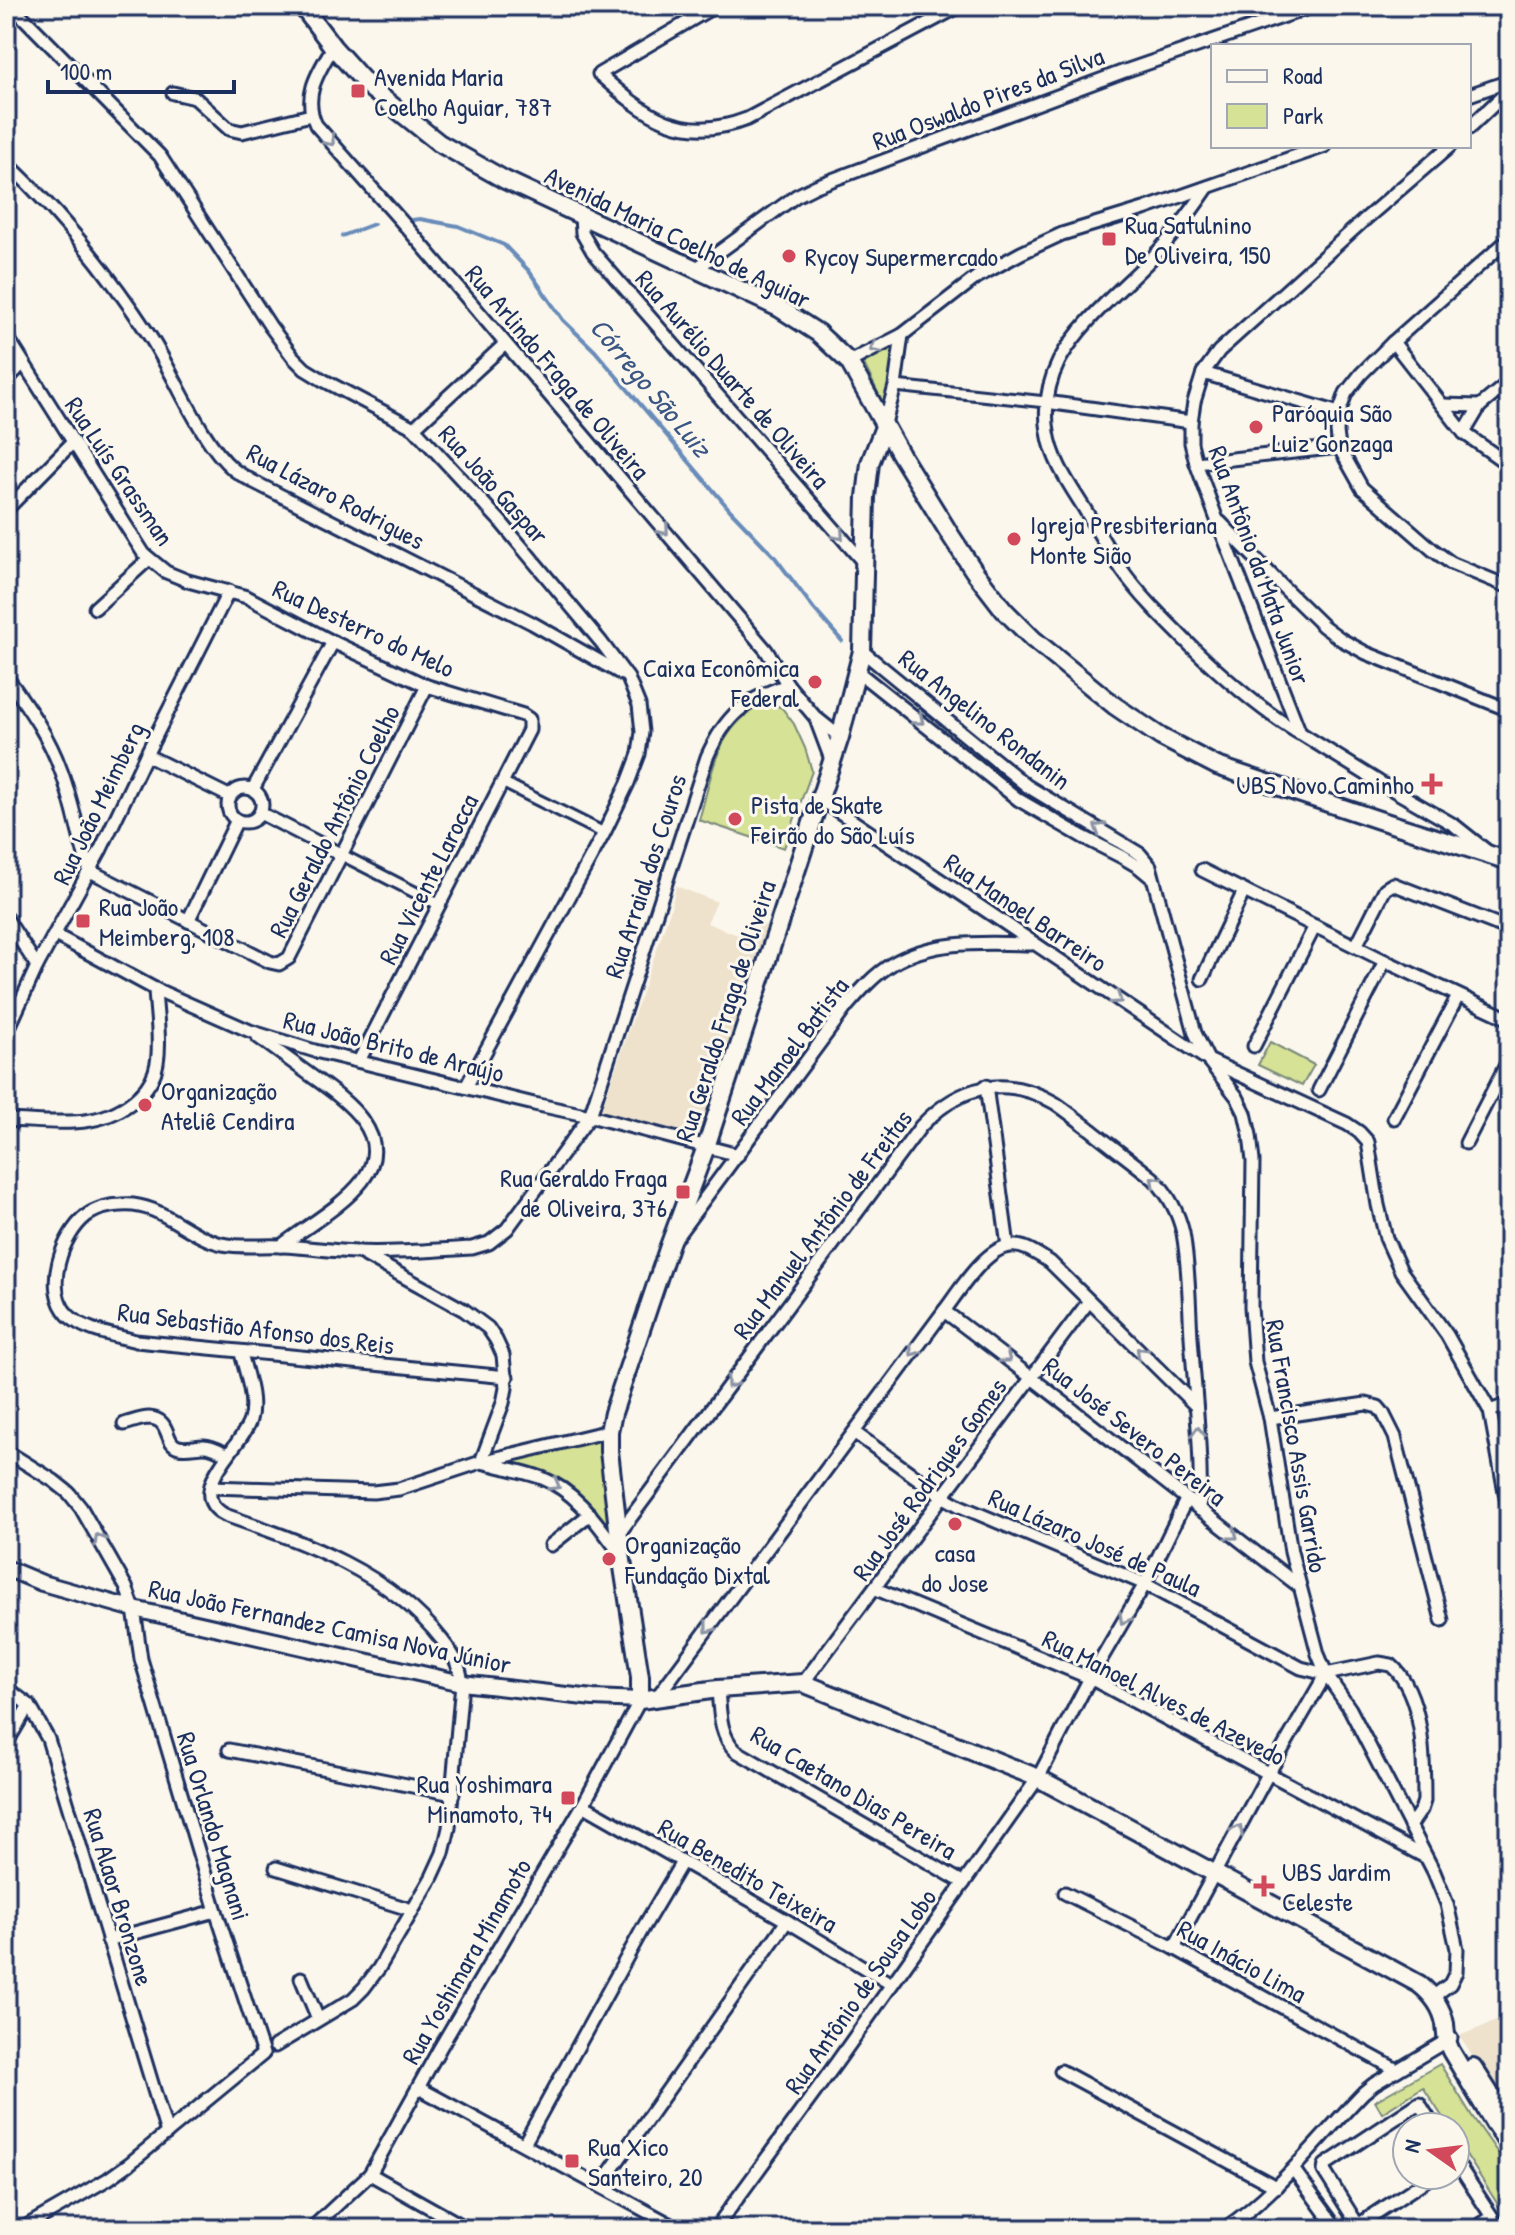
<svg xmlns="http://www.w3.org/2000/svg" width="1515" height="2235" font-family="'Patrick Hand',sans-serif">
<rect width="100%" height="100%" fill="#fbf7ec"/>
<filter id="ink" filterUnits="userSpaceOnUse"><feTurbulence type="fractalNoise" baseFrequency=".0125" numOctaves="2"/><feDisplacementMap in="SourceGraphic" scale="16" xChannelSelector="R" yChannelSelector="G"/><feConvolveMatrix kernelMatrix="1 2 1 2 8 2 1 2 1" color-interpolation-filters="sRGB"/></filter>
<g filter="url(#ink)">
<g fill="#eee2cd">
<path d="M676 886 717 902 707 923 743 937 762 924 772 930 703 1137 601 1111 671 908Z"/>
<path d="M1509 2016V2111L1459 2036Z"/>
</g>
<g fill="#d6e295" stroke="#78887a" stroke-width="2">
<path d="M900 342 885 401H882L863 362Z"/>
<path d="M767 701 782 708 794 724 805 748 812 771 784 848 699 820C714 769 715 728 767 701Z"/>
<path d="M1270 1042 1314 1065 1302 1086 1258 1065Z"/>
<path d="M602 1439 610 1528 577 1495 500 1461Z"/>
<path d="M1440 2064 1472 2116 1509 2169V2222L1455 2137V2127H1449L1423 2087 1382 2113 1375 2101Z"/>
</g>
<g fill="none" stroke-linecap="round" stroke-linejoin="round">
<g stroke="#678bb9" stroke-width="4">
<path d="M404 221 420 219 458 226 504 245 529 271 563 320 595 351 730 510 774 556 814 609 842 641"/>
<path d="M342 236 374 224"/>
</g>
<g stroke="#1b2f5e" stroke-width="15">
<g id="pedestrian">
<path d="M895 386 1046 402"/>
<path d="M502 782 604 833"/>
<path d="M342 855 440 905"/>
</g>
</g>
<g stroke="#1b2f5e" stroke-width="17">
<g id="minor">
<path d="M12 6 160 156 270 326 293 357 305 369 323 380 414 428 500 521 601 642 628 678 639 705 642 732 639 754 628 783 604 833 466 1087"/>
<path d="M715 6 599 74C646 116 682 144 747 119L960 6"/>
<path d="M333 47C318 72 302 96 316 125L410 231 766 650 788 685 815 717 840 737"/>
<path d="M173 93 195 98 229 129 242 132 311 115"/>
<path d="M1469 95 1509 81"/>
<path d="M1469 128 1509 90"/>
<path d="M1450 146 1363 221 1219 351 1203 373 1194 402 1191 422V443L1196 463 1216 517 1300 733 1379 782 1454 825 1488 852"/>
<path d="M6 162C60 213 108 272 149 335 174 373 200 441 233 469 239 474 247 478 254 482L532 623 622 674"/>
<path d="M1208 187C1191 212 1173 236 1152 258 1120 291 1081 321 1059 361 1048 383 1044 408 1048 432 1052 460 1069 484 1084 508 1096 528 1108 550 1122 570 1141 597 1167 622 1191 646 1224 678 1259 709 1299 733"/>
<path d="M581 216 582 233 593 252 864 563"/>
<path d="M1509 239 1393 342 1361 374 1346 393 1339 413 1337 432 1339 447 1362 488 1433 550 1451 563 1509 587"/>
<path d="M697 268 796 196 816 186 1122 72 1314 6"/>
<path d="M6 335 128 529 144 554 166 572 188 581 247 597 333 642 427 686 523 715 529 719V730L359 1061"/>
<path d="M1393 342 1464 433 1509 465"/>
<path d="M849 362 902 335 977 277 1021 253 1062 234 1144 209 1325 146"/>
<path d="M1203 373 1339 413"/>
<path d="M6 381 23 363"/>
<path d="M1046 402 1191 422"/>
<path d="M1442 405 1480 406"/>
<path d="M884 427 895 386 902 335"/>
<path d="M414 428 505 344"/>
<path d="M1464 433 1480 406 1509 382"/>
<path d="M1196 463 1339 447"/>
<path d="M6 510 73 442"/>
<path d="M1220 522 1283 587 1323 626 1342 640 1366 653 1509 710"/>
<path d="M95 608 149 559"/>
<path d="M862 651 1027 786 1140 854 1150 866 1195 1033 1208 1060 1237 1097 1245 1113 1250 1135 1253 1161 1251 1307 1255 1362 1270 1418 1291 1552 1318 1654 1327 1676 1350 1709 1434 1872 1447 1904 1457 1949 1456 1972 1450 1984 1434 1996"/>
<path d="M858 672 1019 800 1083 837 1122 857 1139 867 1151 877"/>
<path d="M6 676C26 705 48 734 60 768 73 801 78 837 90 871L270 962 279 964 289 958 427 686"/>
<path d="M817 722 832 762"/>
<path d="M146 755 229 796"/>
<circle cx="245" cy="805" r="17"/>
<path d="M253 789 333 642"/>
<path d="M820 799 1208 1060 1347 1124 1359 1132 1368 1142 1378 1205 1386 1238 1401 1271 1447 1335 1490 1411 1509 1514"/>
<path d="M260 813 342 855"/>
<path d="M1202 870 1385 961 1509 1019"/>
<path d="M6 918 37 966"/>
<path d="M188 921 237 820"/>
<path d="M55 935 155 989 250 1031 315 1051 534 1104 590 1116 738 1155"/>
<path d="M1356 946 1385 889 1393 884 1509 929"/>
<path d="M1202 979 1244 891"/>
<path d="M6 1034 37 966 100 851 146 755 229 591"/>
<path d="M258 1037C277 1051 295 1064 313 1077 345 1100 396 1135 363 1180 342 1207 308 1225 281 1246"/>
<path d="M1254 1046 1315 926"/>
<path d="M986 1086 1008 1246"/>
<path d="M1319 1090 1385 961"/>
<path d="M1394 1118 1458 996"/>
<path d="M6 1120C55 1121 102 1132 140 1095 149 1086 155 1075 157 1063 161 1039 156 1013 155 989"/>
<path d="M1466 1143 1509 1059"/>
<path d="M677 1236 847 1006C861 990 874 975 892 964 934 939 985 943 1031 944"/>
<path d="M944 1311C1064 1401 1180 1495 1299 1586"/>
<path d="M241 1353C246 1374 256 1399 250 1420 243 1446 182 1492 225 1515 303 1542 390 1572 442 1640 453 1654 460 1665 462 1683L449 1828 443 1853 432 1877 379 1968 364 1988 353 1999 275 2046"/>
<path d="M507 1377 136 1341C114 1335 84 1331 68 1315 43 1289 62 1235 86 1216 95 1209 109 1205 121 1205 160 1201 186 1236 222 1244 242 1248 262 1245 282 1246 307 1247 331 1251 356 1252 394 1254 433 1250 472 1248L489 1243 507 1229 590 1116 707 757C725 716 745 699 788 685"/>
<path d="M1490 1411 1509 1404"/>
<path d="M1270 1418 1366 1404 1378 1407 1383 1413 1395 1437 1442 1620"/>
<path d="M124 1424C132 1422 141 1418 149 1418 172 1419 163 1443 179 1447 186 1449 196 1446 204 1446 213 1446 220 1451 228 1455"/>
<path d="M855 1433 942 1496 960 1506 1145 1584 1301 1668 1326 1674 1379 1663 1391 1665C1424 1694 1424 1760 1424 1801L1421 1810 1410 1826"/>
<path d="M6 1451 54 1481 69 1493 81 1508 126 1587 134 1609 141 1659 216 1911 263 2054 129 2164 108 2179 21 2229"/>
<path d="M485 1461 609 1431"/>
<path d="M481 1462C501 1467 523 1471 542 1478 577 1492 597 1523 619 1552"/>
<path d="M211 1487 373 1492 399 1489 481 1462 503 1403 506 1388 503 1355 496 1340 488 1328 464 1310 359 1252"/>
<path d="M620 1532 921 1126C960 1085 1005 1074 1055 1103 1067 1111 1079 1121 1090 1129 1111 1146 1133 1162 1154 1179 1169 1195 1178 1211 1183 1233 1189 1266 1189 1303 1191 1337 1195 1395 1202 1453 1200 1510"/>
<path d="M551 1545 590 1514"/>
<path d="M876 1589 1090 1678 1425 1857"/>
<path d="M803 1683 1089 1301"/>
<path d="M6 1688 29 1705 48 1739 167 2133"/>
<path d="M718 1689C720 1711 719 1735 736 1751L964 1883"/>
<path d="M657 1697 944 1311C958 1293 985 1248 1010 1246 1025 1244 1038 1255 1050 1262L1196 1406"/>
<path d="M6 1744 29 1705"/>
<path d="M229 1750 453 1794"/>
<path d="M583 1805 787 1921 891 1984"/>
<path d="M276 1868 412 1910"/>
<path d="M1065 1893 1174 1948 1397 2070"/>
<path d="M108 1940 216 1911"/>
<path d="M1174 1948 1268 1774 1326 1674"/>
<path d="M301 1978 318 2019"/>
<path d="M1061 2071 1276 2187"/>
<path d="M419 2088 679 2229"/>
<path d="M524 2144 643 1928 682 1862"/>
<path d="M1455 2160 1500 2229"/>
<path d="M1294 2170 1337 2229"/>
<path d="M370 2174 468 2229"/>
<path d="M600 2186 787 1921"/>
<path d="M1356 2222 1324 2171 1325 2165 1419 2103 1434 2127"/>
<path d="M311 2229 370 2174 440 2048 583 1805 640 1700"/>
<path d="M715 2229 837 2062 1038 1778 1090 1678 1145 1584 1186 1500"/>
<path d="M1224 2229C1279 2192 1318 2139 1364 2092L1374 2084 1451 2038"/>
<path d="M1344 2229 1356 2222 1361 2223 1434 2175"/>
<path d="M1474 2229 1492 2217"/>
</g>
</g>
<g stroke="#1b2f5e" stroke-width="20">
<path id="tertiary" d="M6 1568 42 1583 134 1609 462 1683 593 1698 640 1700"/>
</g>
<g stroke="#1b2f5e" stroke-width="22">
<g id="secondary">
<path d="M302 6 333 47 370 88 439 143 505 180 779 308 818 333 849 362 901 455 951 536 974 571 1004 610 1033 639 1115 706 1161 737 1217 766 1379 820 1509 861"/>
<path d="M884 427 870 463 866 497 862 651 840 737 706 1147 669 1246 613 1413 609 1431V1451L621 1554 640 1677V1700L718 1689 803 1683 1038 1778 1419 1984C1433 1995 1442 2007 1445 2024 1446 2035 1446 2041 1451 2051L1494 2123 1509 2144"/>
<path d="M1473 2067 1509 2123"/>
</g>
</g>
<use href="#pedestrian" stroke="#fbf7ec" stroke-width="9"/>
<use href="#minor" stroke="#fbf7ec" stroke-width="11"/>
<use href="#tertiary" stroke="#fbf7ec" stroke-width="14"/>
<use href="#secondary" stroke="#fbf7ec" stroke-width="16"/>
</g>
<defs><path id="oneway-chevron" d="M-2-3.5L2.5 0L-2 3.5" fill="none" stroke-width="1.6" stroke-linecap="round" stroke-linejoin="round" transform="scale(2)"/></defs>
<g stroke="#8b93a5">
<use href="#oneway-chevron" transform="translate(330 141) rotate(48)"/>
<use href="#oneway-chevron" transform="translate(875 348) rotate(152)"/>
<use href="#oneway-chevron" transform="translate(664 530) rotate(50)"/>
<use href="#oneway-chevron" transform="translate(839 535) rotate(49)"/>
<use href="#oneway-chevron" transform="translate(919 720) rotate(39)"/>
<use href="#oneway-chevron" transform="translate(1099 828) rotate(-148)"/>
<use href="#oneway-chevron" transform="translate(1117 999) rotate(34)"/>
<use href="#oneway-chevron" transform="translate(1155 1181) rotate(-137)"/>
<use href="#oneway-chevron" transform="translate(914 1351) rotate(126)"/>
<use href="#oneway-chevron" transform="translate(1141 1352) rotate(-135)"/>
<use href="#oneway-chevron" transform="translate(1006 1358) rotate(37)"/>
<use href="#oneway-chevron" transform="translate(731 1383) rotate(126)"/>
<use href="#oneway-chevron" transform="translate(1198 1432) rotate(-93)"/>
<use href="#oneway-chevron" transform="translate(555 1485) rotate(30)"/>
<use href="#oneway-chevron" transform="translate(1233 1535) rotate(37)"/>
<use href="#oneway-chevron" transform="translate(99 1539) rotate(-120)"/>
<use href="#oneway-chevron" transform="translate(1124 1619) rotate(120)"/>
<use href="#oneway-chevron" transform="translate(709 1628) rotate(127)"/>
<use href="#oneway-chevron" transform="translate(1238 1830) rotate(-62)"/>
</g>
</g>
<g fill="#d1495b" stroke="#fbf7ec" stroke-width="3">
<rect x="350" y="83" width="16" height="16" rx="4"/>
<rect x="1101" y="231" width="16" height="16" rx="4"/>
<circle cx="789" cy="256" r="8"/>
<circle cx="1256" cy="427" r="8"/>
<circle cx="1014" cy="539" r="8"/>
<circle cx="815" cy="682" r="8"/>
<path d="M1428 772h8v8h8v8h-8v8h-8v-8h-8v-8h8z"/>
<circle cx="735" cy="819" r="8"/>
<rect x="75" y="913" width="16" height="16" rx="4"/>
<circle cx="145" cy="1105" r="8"/>
<rect x="675" y="1184" width="16" height="16" rx="4"/>
<circle cx="955" cy="1524" r="8"/>
<circle cx="609" cy="1559" r="8"/>
<rect x="560" y="1790" width="16" height="16" rx="4"/>
<path d="M1260 1874h8v8h8v8h-8v8h-8v-8h-8v-8h8z"/>
<rect x="564" y="2153" width="16" height="16" rx="4"/>
</g>
<g text-anchor="middle" dominant-baseline="central" stroke-width="6" stroke-linejoin="round" paint-order="stroke">
<g font-size="26" fill="#1b2f5e" stroke="#fbf7ec" text-anchor="start">
<text x="374" y="76">Avenida Maria<tspan x="374" dy="30">Coelho Aguiar, 787</tspan></text>
<text x="1125" y="224">Rua Satulnino<tspan x="1125" dy="30">De Oliveira, 150</tspan></text>
<text x="805" y="256">Rycoy Supermercado</text>
<text x="1272" y="412">Paróquia São<tspan x="1272" dy="30">Luiz Gonzaga</tspan></text>
<text x="1030" y="524">Igreja Presbiteriana<tspan x="1030" dy="30">Monte Sião</tspan></text>
<text x="799" y="667" text-anchor="end">Caixa Econômica<tspan x="799" dy="30">Federal</tspan></text>
<text x="1414" y="784" text-anchor="end">UBS Novo Caminho</text>
<text x="751" y="804">Pista de Skate<tspan x="751" dy="30">Feirão do São Luís</tspan></text>
<text x="99" y="906">Rua João<tspan x="99" dy="30">Meimberg, 108</tspan></text>
<text x="161" y="1090">Organização<tspan x="161" dy="30">Ateliê Cendira</tspan></text>
<text x="667" y="1177" text-anchor="end">Rua Geraldo Fraga<tspan x="667" dy="30">de Oliveira, 376</tspan></text>
<text x="625" y="1544">Organização<tspan x="625" dy="30">Fundação Dixtal</tspan></text>
<text x="955" y="1552" text-anchor="middle">casa<tspan x="955" dy="30">do Jose</tspan></text>
<text x="552" y="1783" text-anchor="end">Rua Yoshimara<tspan x="552" dy="30">Minamoto, 74</tspan></text>
<text x="1282" y="1871">UBS Jardim<tspan x="1282" dy="30">Celeste</tspan></text>
<text x="588" y="2146">Rua Xico<tspan x="588" dy="30">Santeiro, 20</tspan></text>
</g>
<g font-size="26" fill="#1b2f5e" stroke="#fbf7ec">
<text transform="translate(988 98) rotate(-21)">Rua Oswaldo Pires da Silva</text>
<text transform="translate(678 237) rotate(26)">Avenida Maria Coelho de Aguiar</text>
<text transform="translate(558 372) rotate(50)">Rua Arlindo Fraga de Oliveira</text>
<text transform="translate(733 379) rotate(49)">Rua Aurélio Duarte de Oliveira</text>
<text transform="translate(120 471) rotate(56)">Rua Luís Grassman</text>
<text transform="translate(494 484) rotate(48)">Rua João Gaspar</text>
<text transform="translate(336 496) rotate(28)">Rua Lázaro Rodrigues</text>
<text transform="translate(1260 565) rotate(70)">Rua Antônio da Mata Junior</text>
<text transform="translate(364 628) rotate(25)">Rua Desterro do Melo</text>
<text transform="translate(985 719) rotate(38)">Rua Angelino Rondanin</text>
<text transform="translate(98 803) rotate(-64)">Rua João Meimberg</text>
<text transform="translate(334 821) rotate(-63)">Rua Geraldo Antônio Coelho</text>
<text transform="translate(645 876) rotate(-72)">Rua Arraial dos Couros</text>
<text transform="translate(428 879) rotate(-63)">Rua Vicente Larocca</text>
<text transform="translate(1026 912) rotate(34)">Rua Manoel Barreiro</text>
<text transform="translate(725 1011) rotate(-72)">Rua Geraldo Fraga de Oliveira</text>
<text transform="translate(394 1046) rotate(14)">Rua João Brito de Araújo</text>
<text transform="translate(789 1051) rotate(-53)">Rua Manoel Batista</text>
<text transform="translate(822 1224) rotate(-53)">Rua Manuel Antônio de Freitas</text>
<text transform="translate(256 1328) rotate(7)">Rua Sebastião Afonso dos Reis</text>
<text transform="translate(1135 1431) rotate(38)">Rua José Severo Pereira</text>
<text transform="translate(1297 1446) rotate(80)">Rua Francisco Assis Garrido</text>
<text transform="translate(929 1479) rotate(-54)">Rua José Rodrigues Gomes</text>
<text transform="translate(1095 1542) rotate(24)">Rua Lázaro José de Paula</text>
<text transform="translate(330 1626) rotate(12)">Rua João Fernandez Camisa Nova Júnior</text>
<text transform="translate(1164 1697) rotate(27)">Rua Manoel Alves de Azevedo</text>
<text transform="translate(854 1792) rotate(31)">Rua Caetano Dias Pereira</text>
<text transform="translate(214 1826) rotate(73)">Rua Orlando Magnani</text>
<text transform="translate(748 1875) rotate(30)">Rua Benedito Teixeira</text>
<text transform="translate(119 1897) rotate(73)">Rua Alaor Bronzone</text>
<text transform="translate(466 1961) rotate(-60)">Rua Yoshimara Minamoto</text>
<text transform="translate(1242 1961) rotate(29)">Rua Inácio Lima</text>
<text transform="translate(860 1991) rotate(-55)">Rua Antônio de Sousa Lobo</text>
</g>
<g font-size="28" font-style="italic" fill="#3a5684" stroke="#fbf7ec">
<text transform="translate(651 387) rotate(50)">Córrego São Luiz</text>
</g>
</g>
<rect width="1515" height="2235" fill="none" stroke="#fbf7ec" stroke-width="32"/>
<rect x="16" y="16" width="1483" height="2203" fill="none" stroke="#1b2f5e" stroke-width="3" filter="url(#ink)"/>
<rect x="1211" y="44" width="260" height="104" fill="#fbf7ec" stroke="#a1a7b3" stroke-width="2"/>
<rect x="1227" y="70" width="40" height="12" fill="#fbf7ec" stroke="#a1a7b3" stroke-width="2"/>
<text x="1283" y="84" font-size="24" fill="#1b2f5e">Road</text>
<rect x="1227" y="104" width="40" height="24" fill="#d6e295" stroke="#a1a7b3" stroke-width="2"/>
<text x="1283" y="124" font-size="24" fill="#1b2f5e">Park</text>
<g transform="translate(1431 2151) rotate(284)"><circle r="38" fill="#fbf7ec" stroke="#a1a7b3" stroke-width="2"/>
<path d="M0-6L14 30L0 20L-14 30Z" fill="#d1495b"/>
<text y="-12" font-size="22" font-weight="bold" text-anchor="middle" fill="#1b2f5e">N</text>
</g>
<path d="M48 80v12h186v-12" fill="none" stroke="#1b2f5e" stroke-width="4"/>
<text x="60" y="80" font-size="24" fill="#1b2f5e" stroke="#fbf7ec" stroke-width="6" paint-order="stroke">100 m</text>
</svg>
